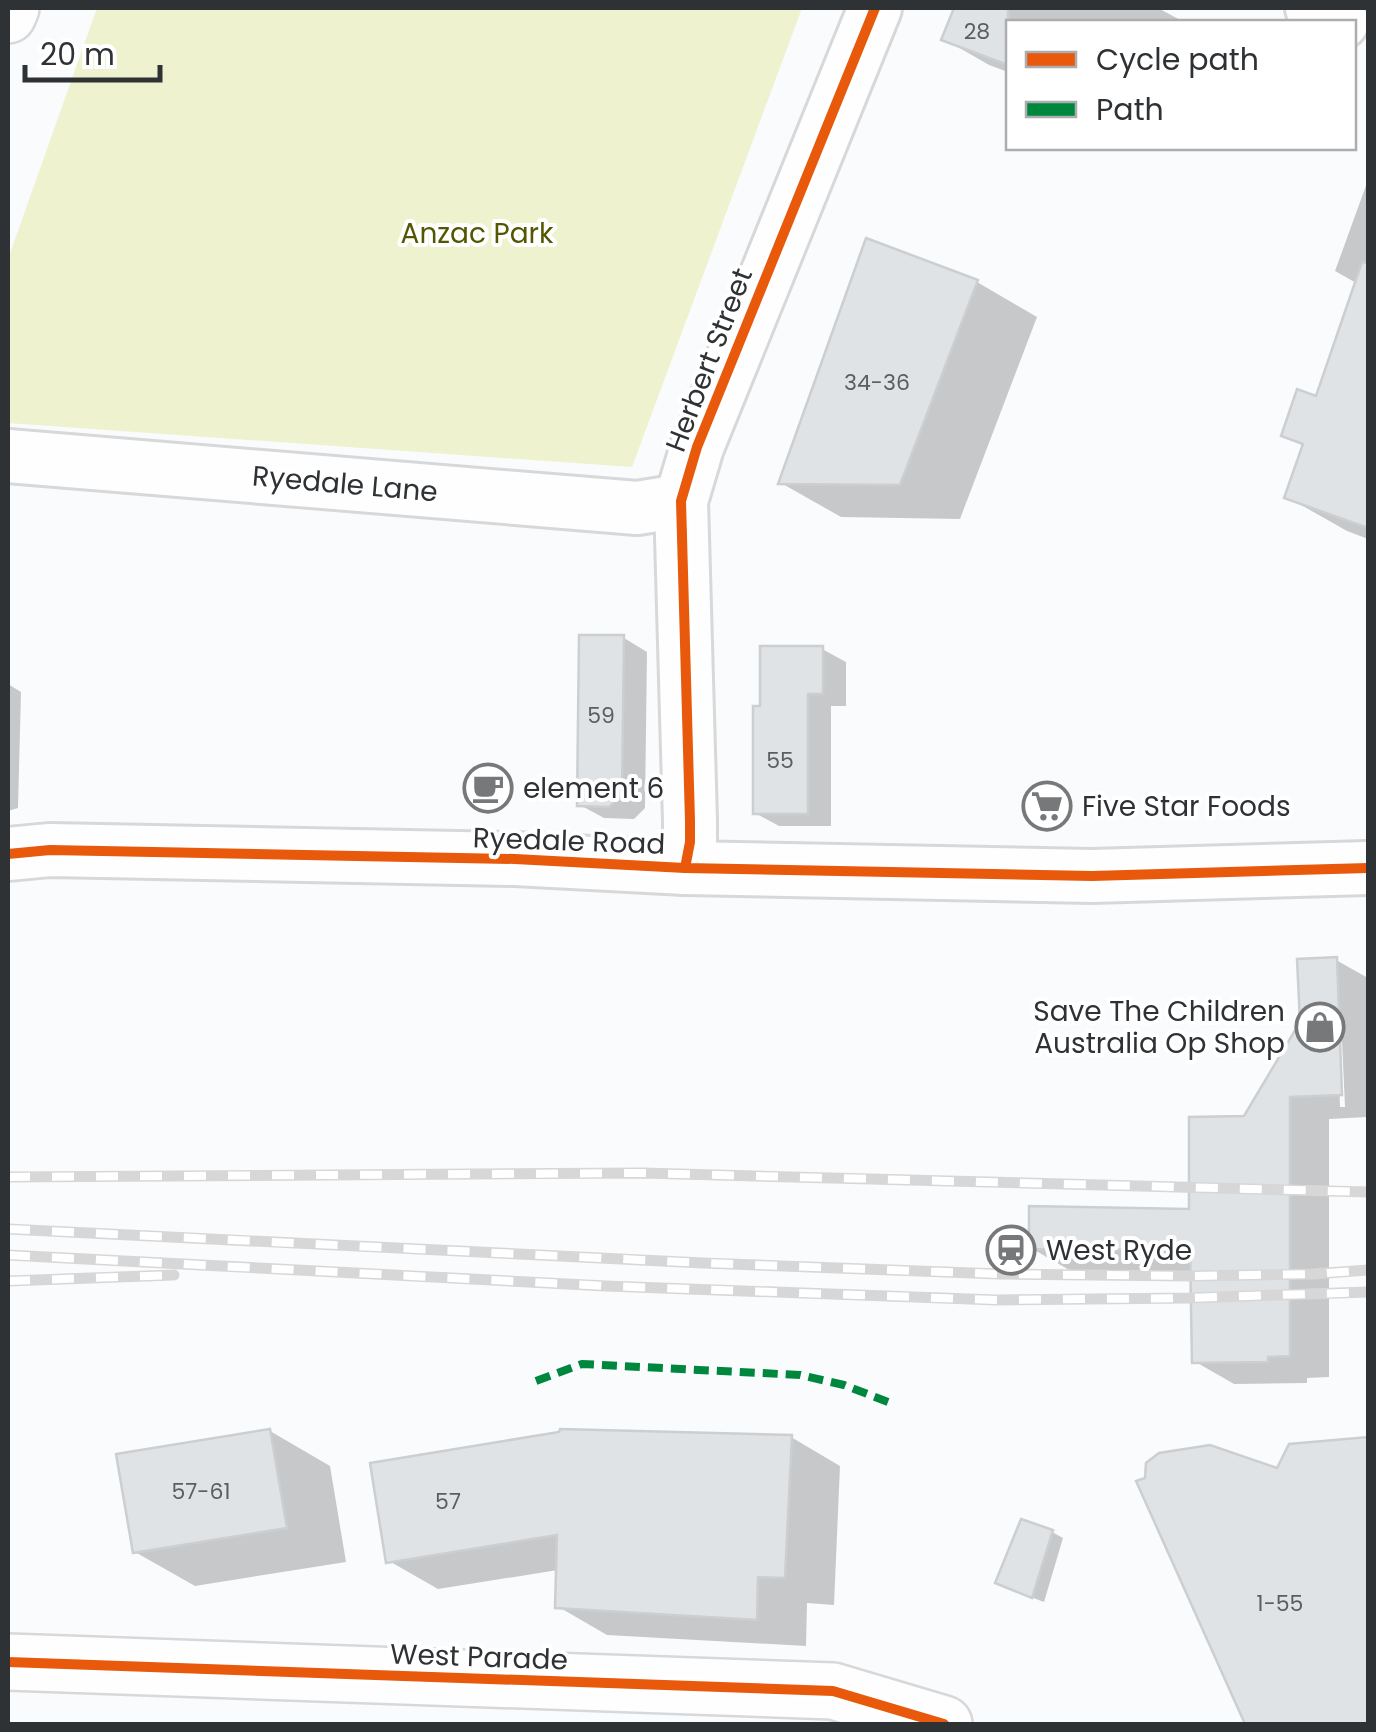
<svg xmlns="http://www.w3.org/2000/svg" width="1376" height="1732" font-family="Poppins,sans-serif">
<rect width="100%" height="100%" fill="#f9fbfd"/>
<path fill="#eff2ce" d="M97 8H802L632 467 8 423V259Z"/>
<g fill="#0003" fill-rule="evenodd">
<path d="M957 8H1158L1184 22H1008V72L989 65 944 39Z"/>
<path d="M1368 180V539L1347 531 1287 497 1305 447 1284 435 1318 400 1358 284 1335 271Z"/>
<path d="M977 282 1037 317 960 519 841 517 781 483Z"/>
<path d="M624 638 647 652 645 808 634 819 604 818 580 805Z"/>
<path d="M822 649 846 662V706H831V826H779L755 813 762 708Z"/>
<path d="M8 684 21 692 18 808 8 811Z"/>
<path d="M1336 960 1368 978V1117L1329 1119V1377L1307 1378V1383L1234 1384 1194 1361 1193 1271H1071L1031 1248 1191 1212ZM1342 1041 1345 1107H1340L1338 1046Z"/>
<path d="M270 1431 330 1466 346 1562 195 1586 135 1552Z"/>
<path d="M791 1437 840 1466 834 1605 807 1603 806 1646 607 1635 557 1606 558 1570 438 1589 389 1561Z"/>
<path d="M1368 1439V1724H1248L1140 1483 1278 1471 1290 1446Z"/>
<path d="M1052 1532 1063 1538 1044 1602 1009 1589Z"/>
</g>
<g fill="#e0e3e5" stroke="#ccced0" stroke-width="2.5">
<path d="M954 8H1008V65L941 40Z"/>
<path d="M866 238 978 280 900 485 778 484Z"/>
<path d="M1362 262 1368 263V528L1284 498 1303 444 1281 436 1297 389 1316 396Z"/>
<path d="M579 635H624L622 795 609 807 577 806Z"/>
<path d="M760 646H823V694H808V814H753V706H760Z"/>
<path d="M1337 957 1342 1095 1290 1097V1356L1268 1357V1362L1192 1363 1190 1250 1029 1249V1206L1189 1209V1117L1244 1116 1300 1022 1297 959Z"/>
<path d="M270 1429 287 1528 133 1553 116 1454Z"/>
<path d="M560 1429 792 1435 785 1578 758 1577 757 1620 555 1608 557 1535 386 1563 370 1463 559 1432Z"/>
<path d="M1368 1437V1724H1245L1136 1481 1145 1478 1146 1463 1159 1453 1210 1445 1277 1468 1289 1444Z"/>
<path d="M1021 1519 1053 1530 1032 1598 995 1583Z"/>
</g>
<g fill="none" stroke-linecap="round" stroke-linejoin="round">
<g stroke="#d6d8da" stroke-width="58">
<g id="minor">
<path d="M1312 8 1342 22"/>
<path d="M8 456 637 508 681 501"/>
<path d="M8 854 50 850 515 859 685 868 1092 876 1368 868"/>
<path d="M685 868 690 842V821L681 501 697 447 875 8"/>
</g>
</g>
<g stroke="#d6d8da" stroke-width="60">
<g id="tertiary">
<path d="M8 15 11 8"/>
<path d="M8 1662 833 1691 944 1724"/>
</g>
</g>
<use href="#minor" stroke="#fefeff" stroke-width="52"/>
<use href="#tertiary" stroke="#fefeff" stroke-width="55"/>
<g stroke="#d7d7d8" stroke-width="11">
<g id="rail">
<path d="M8 1177 642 1173 1368 1192"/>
<path d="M8 1229 703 1263 1000 1274 1192 1276 1313 1274 1368 1270"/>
<path d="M8 1255 606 1286 997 1300 1190 1298 1368 1292"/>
<path d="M8 1281 174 1275"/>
</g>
</g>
<use href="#rail" stroke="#fff" stroke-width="8" stroke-dasharray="22" stroke-linecap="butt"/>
<path stroke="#00873e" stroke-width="8" stroke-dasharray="15 8" stroke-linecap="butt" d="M536 1381 582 1364 800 1375 844 1385 888 1402"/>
<g stroke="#fff" stroke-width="16">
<g id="cycleway">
<path d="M8 854 50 850 515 859 685 868 1092 876 1368 868"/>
<path d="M685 868 690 842V821L681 501 697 447 875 8"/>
<path d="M8 1662 833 1691 944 1724"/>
</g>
</g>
<use href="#cycleway" stroke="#e8590c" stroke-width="10"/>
</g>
<defs>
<g id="cafe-ring" transform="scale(2.5)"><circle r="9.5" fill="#fff" stroke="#76787a" stroke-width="1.5"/><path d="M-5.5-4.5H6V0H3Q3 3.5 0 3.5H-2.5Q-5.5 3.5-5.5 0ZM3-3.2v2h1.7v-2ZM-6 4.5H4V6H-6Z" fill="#76787a"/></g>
<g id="supermarket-ring" transform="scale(2.5)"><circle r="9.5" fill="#fff" stroke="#76787a" stroke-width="1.5"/><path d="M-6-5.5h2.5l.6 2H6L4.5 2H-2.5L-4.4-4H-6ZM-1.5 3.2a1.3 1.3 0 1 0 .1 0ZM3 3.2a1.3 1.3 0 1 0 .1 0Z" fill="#76787a"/></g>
<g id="shop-ring" transform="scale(2.5)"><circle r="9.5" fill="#fff" stroke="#76787a" stroke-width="1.5"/><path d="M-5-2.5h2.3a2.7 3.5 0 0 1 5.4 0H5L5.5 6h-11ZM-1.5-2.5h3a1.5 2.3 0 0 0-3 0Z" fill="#76787a"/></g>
<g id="station-ring" transform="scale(2.5)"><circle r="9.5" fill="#fff" stroke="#76787a" stroke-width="1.5"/><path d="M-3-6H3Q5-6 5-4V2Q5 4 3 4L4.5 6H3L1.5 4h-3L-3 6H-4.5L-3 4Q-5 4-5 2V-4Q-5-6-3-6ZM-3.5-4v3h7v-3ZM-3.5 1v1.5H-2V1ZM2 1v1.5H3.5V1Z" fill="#76787a"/></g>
</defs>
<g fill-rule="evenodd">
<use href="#cafe-ring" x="488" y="788"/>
<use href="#supermarket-ring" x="1047" y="806"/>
<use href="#shop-ring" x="1320" y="1027"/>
<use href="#station-ring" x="1011" y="1250"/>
</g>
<g text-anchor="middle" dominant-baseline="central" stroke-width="8" stroke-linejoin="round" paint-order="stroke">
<g font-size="22" fill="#5b5e60">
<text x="977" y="31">28</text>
<text x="877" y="382">34-36</text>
<text x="601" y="715">59</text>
<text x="780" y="760">55</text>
<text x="201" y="1491">57-61</text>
<text x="448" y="1501">57</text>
<text x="1280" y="1603">1-55</text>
</g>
<g font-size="28" fill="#555600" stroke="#fff">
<text x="477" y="233">Anzac Park</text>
</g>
<g font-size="28" fill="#2f3234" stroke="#fff">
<text transform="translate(709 360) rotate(-69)">Herbert Street</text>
<text transform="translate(345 484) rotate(5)">Ryedale Lane</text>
<text transform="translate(569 841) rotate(2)">Ryedale Road</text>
<text transform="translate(479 1657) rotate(2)">West Parade</text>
</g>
<g font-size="28" fill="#2f3234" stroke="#fff" text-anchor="start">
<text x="523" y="788">element 6</text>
<text x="1082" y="806">Five Star Foods</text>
<text x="1285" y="1011" text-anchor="end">Save The Children<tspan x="1285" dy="32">Australia Op Shop</tspan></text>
<text x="1046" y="1250">West Ryde</text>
</g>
</g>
<rect width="1376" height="1732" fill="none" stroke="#2f3234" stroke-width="20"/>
<rect x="1006" y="20" width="350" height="130" fill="#ffffff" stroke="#acadae" stroke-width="2.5"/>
<rect x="1026" y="52" width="50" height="15" fill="#e8590c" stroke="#acadae" stroke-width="2.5"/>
<text x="1096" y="70" font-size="30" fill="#2f3234">Cycle path</text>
<rect x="1026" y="102" width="50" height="15" fill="#00873e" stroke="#acadae" stroke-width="2.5"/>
<text x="1096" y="120" font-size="30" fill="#2f3234">Path</text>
<path d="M25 65v15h135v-15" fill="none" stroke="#2f3234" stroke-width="5"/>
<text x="40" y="65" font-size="30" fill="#2f3234" stroke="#ffffff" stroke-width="8" paint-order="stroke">20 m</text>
</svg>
